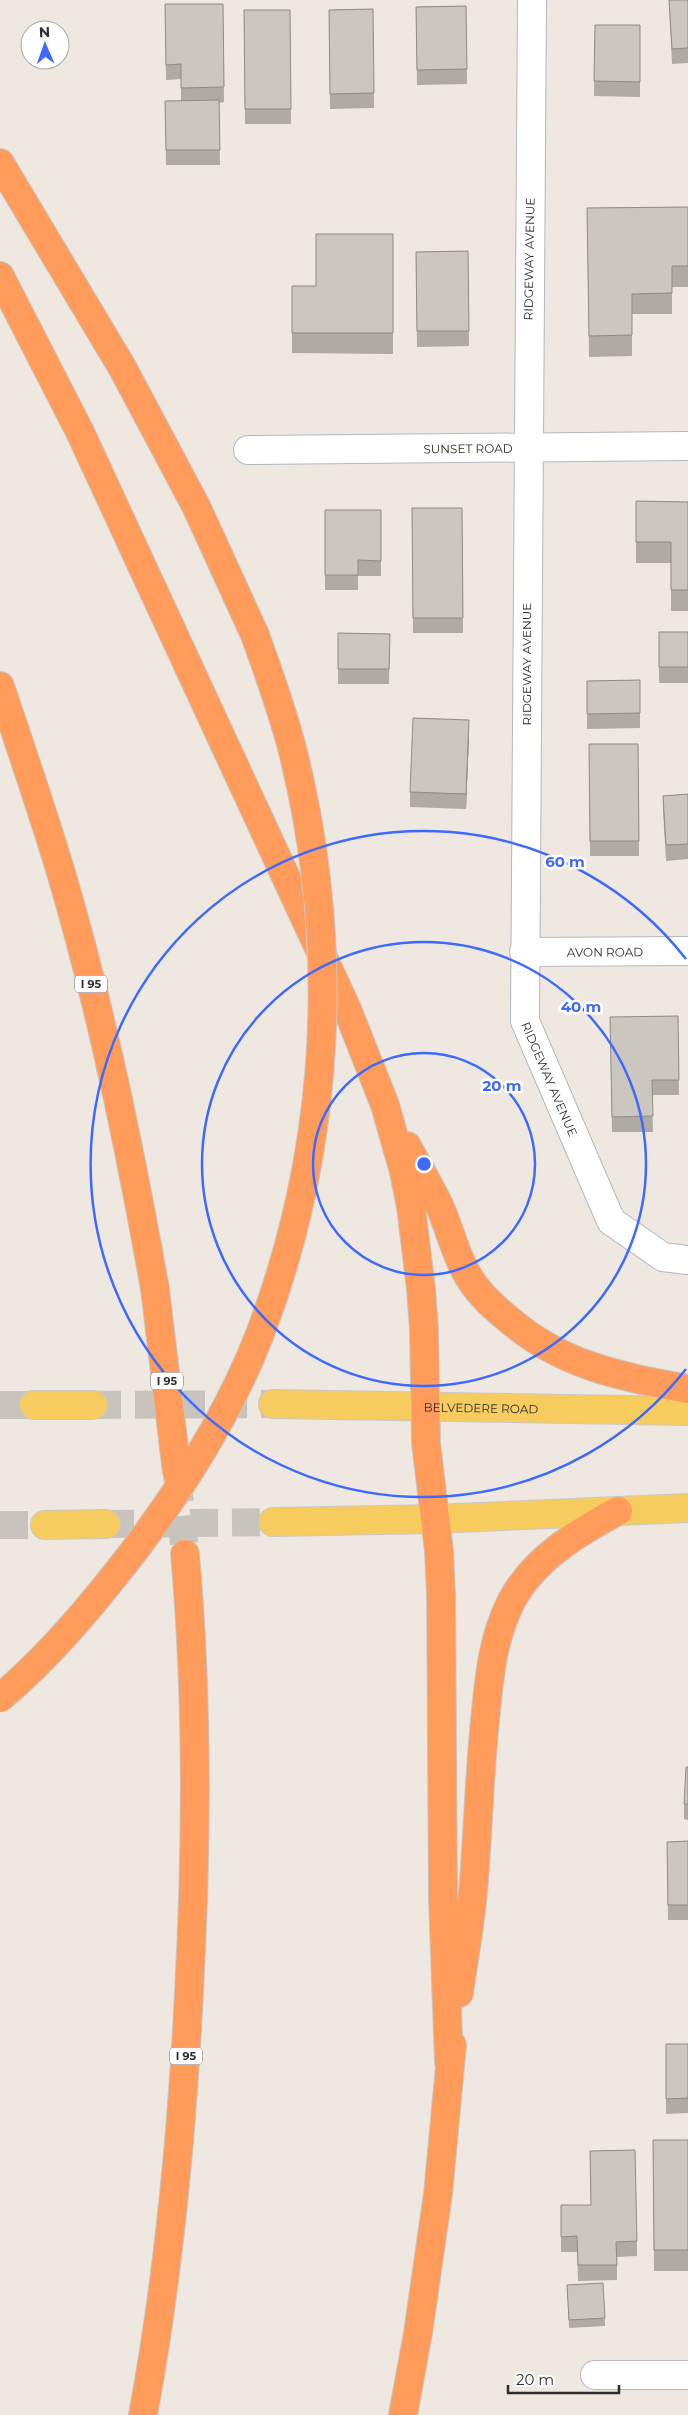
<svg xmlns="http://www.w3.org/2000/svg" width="688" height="2415" font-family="Montserrat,sans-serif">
<rect width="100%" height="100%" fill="#efe8e0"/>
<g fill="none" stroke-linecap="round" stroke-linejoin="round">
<g stroke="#c8c3bc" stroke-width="28" stroke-dasharray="28 14" stroke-linecap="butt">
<path d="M0 1405H34"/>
<path d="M93 1405 273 1404"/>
<path d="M106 1524 273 1522"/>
<path d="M0 1525H45"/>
</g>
<path stroke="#c8c3bc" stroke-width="28" stroke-dasharray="28 14" stroke-linecap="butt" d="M177 1474 185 1554"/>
<g stroke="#b3b7c1" stroke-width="30">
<g id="street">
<path id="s1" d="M532 0 525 1021 611 1221 663 1257 688 1260"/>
<path id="s2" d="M248 450 688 446"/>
<path id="s3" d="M524 952 688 951"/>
<path d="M595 2375H688"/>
</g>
</g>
<g stroke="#c8c8c8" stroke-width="30">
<g id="primary">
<path id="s4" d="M273 1404 688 1411"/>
<path d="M34 1405H93"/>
<path d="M273 1522 435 1519 688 1508"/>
<path d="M45 1525 106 1524"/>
</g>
</g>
<g stroke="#c8c8c8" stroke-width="30">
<g id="highway">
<path d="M0 163 122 367 196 506 255 635"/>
<path d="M0 276 80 432 347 1009 385 1105 404 1172 411 1207 421 1289 424 1330 426 1443 439 1551 441 1594 443 1900 449 2062"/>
<path d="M0 686C21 749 43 812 62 876 102 1012 130 1150 155 1289"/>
<path d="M407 1146C418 1166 430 1186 440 1207 449 1227 454 1250 465 1270 475 1290 490 1304 507 1318 562 1366 619 1376 688 1389"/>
<path d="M459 1993C464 1959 470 1925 473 1892 478 1835 479 1778 485 1721 489 1680 492 1638 512 1600 535 1558 577 1533 618 1511"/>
<path d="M143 2415C169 2275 182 2134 189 1992 197 1846 198 1700 185 1554"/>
<path d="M403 2415 418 2333 438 2194 452 2045"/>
</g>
</g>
<use href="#street" stroke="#fff" stroke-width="28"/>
<use href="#primary" stroke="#f6cc5e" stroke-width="28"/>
<use href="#highway" stroke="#ff9b5b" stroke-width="28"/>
<g stroke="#c8c8c8" stroke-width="30" stroke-linecap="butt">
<g id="highway-bridge">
<path d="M155 1289 177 1473"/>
<path d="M0 1698C51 1655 93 1604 134 1551 184 1485 230 1411 260 1334 331 1147 341 945 293 752 283 712 269 674 255 635"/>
</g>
</g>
<use href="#highway-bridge" stroke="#ff9b5b" stroke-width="28"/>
</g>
<g fill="#afaaa3">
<path d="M669 0H688V63L672 64Z"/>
<path d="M165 4H223L224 102 219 103 220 165H166L165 101H181V79L166 80Z"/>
<path d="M466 6 467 84 417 85 416 7Z"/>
<path d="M373 9 374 108 330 109 329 10Z"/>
<path d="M244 10H290L291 124H245Z"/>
<path d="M595 25H640V97L594 96Z"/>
<path d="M688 207V287H672V314H632V356L589 357 587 208Z"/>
<path d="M393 234V354L292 353V286H316Z"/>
<path d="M468 251 469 346 417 347 416 252Z"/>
<path d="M636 501 688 502V611H671V563H636Z"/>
<path d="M412 508H462L463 633H413Z"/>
<path d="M325 510H381V576H358V590H325Z"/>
<rect x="659" y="632" width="29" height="51"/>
<path d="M338 633 390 634 389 684H338Z"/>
<path d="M640 680V728L587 729V681Z"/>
<path d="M469 735 466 809 410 807V792Z"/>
<path d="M589 744H638L639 856H590Z"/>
<path d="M688 794V859L666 861 663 811V796Z"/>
<path d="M678 1016 679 1095H652L653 1132H612L610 1017Z"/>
<path d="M688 1767V1820L684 1819V1804Z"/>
<path d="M688 1841V1920H668L667 1842Z"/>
<path d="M666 2044H688V2113L666 2114Z"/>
<path d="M653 2140H688V2271H654Z"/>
<path d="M590 2151 637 2241V2256L617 2257V2280L578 2281 577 2252H561V2205H591Z"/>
<path d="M567 2285 605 2318V2326L569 2328Z"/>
</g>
<path fill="#8e8b85" d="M469 720V735L466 809V794Z"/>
<g fill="#cbc6be" stroke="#8e8b85">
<path d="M669 0H688V48L672 49Z"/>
<path d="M165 4H223L224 87 181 88V64L166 65Z"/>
<path d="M466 6 467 69 417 70 416 7Z"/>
<path d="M373 9 374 93 330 94 329 10Z"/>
<path d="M244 10H290L291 109H245Z"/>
<path d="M595 25H640V82L594 81Z"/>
<path d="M219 100 220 150H166L165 101Z"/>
<path d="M688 207V266H672V293L632 294V335L589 336 587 208Z"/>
<path d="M316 234H393V333H292V286H316Z"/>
<path d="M468 251 469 331H417L416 252Z"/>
<path d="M636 501 688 502V590H671V542H636Z"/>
<path d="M412 508H462L463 618H413Z"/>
<path d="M325 510H381V561L358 560V575H325Z"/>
<rect x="659" y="632" width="29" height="35"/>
<path d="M338 633 390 634 389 669H338Z"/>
<path d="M640 680V713L587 714V681Z"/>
<path d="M413 718 469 720 466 794 410 792Z"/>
<path d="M589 744H638L639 841H590Z"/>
<path d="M688 794V844L666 845 663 796Z"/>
<path d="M678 1016 679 1080H652L653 1116 612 1117 610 1017Z"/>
<path d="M686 1767H688V1804H684Z"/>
<path d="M688 1841V1905H668L667 1842Z"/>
<path d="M666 2044H688V2098L666 2099Z"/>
<path d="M653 2140H688V2250H654Z"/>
<path d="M635 2150 637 2241 616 2242 617 2265H578L577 2236 561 2237V2205H591L590 2151Z"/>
<path d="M603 2283 605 2318 569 2320 567 2285Z"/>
</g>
<g fill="none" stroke="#3d69ff" stroke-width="2.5">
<circle cx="424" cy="1164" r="111"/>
<circle cx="424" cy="1164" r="222"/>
<path d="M686 1369A333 333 0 1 1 686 959"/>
</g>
<g text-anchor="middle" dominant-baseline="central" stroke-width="5" stroke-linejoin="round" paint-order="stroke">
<g fill="#fff" stroke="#6c6c6c" stroke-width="1">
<rect x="75" y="975.5" width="32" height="17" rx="4"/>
<rect x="151" y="1372.5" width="32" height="17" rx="4"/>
<rect x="170" y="2047.5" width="32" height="17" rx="4"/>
</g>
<g font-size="11" font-weight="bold" fill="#2d2d2d">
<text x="91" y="984">I 95</text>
<text x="167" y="1381">I 95</text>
<text x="186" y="2056">I 95</text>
</g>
<g font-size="12" fill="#2d2d2d" stroke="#fff">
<text transform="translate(529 259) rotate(-89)">RIDGEWAY AVENUE</text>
<text stroke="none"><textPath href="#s2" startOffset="220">SUNSET ROAD</textPath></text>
<text transform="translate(526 664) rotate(-90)">RIDGEWAY AVENUE</text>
<text stroke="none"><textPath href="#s3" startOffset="81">AVON ROAD</textPath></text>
<text stroke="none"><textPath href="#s1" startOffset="1084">RIDGEWAY AVENUE</textPath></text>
<text stroke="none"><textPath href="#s4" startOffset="208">BELVEDERE ROAD</textPath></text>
</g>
</g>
<circle cx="424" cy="1164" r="8" fill="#3d69ff" stroke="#fff" stroke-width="2.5"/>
<g font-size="15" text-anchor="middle" font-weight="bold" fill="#3d69ff" stroke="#fff" stroke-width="5" stroke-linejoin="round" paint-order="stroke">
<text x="565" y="867">60 m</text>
<text x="581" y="1012">40 m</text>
<text x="502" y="1091">20 m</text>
</g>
<g transform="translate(45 45) rotate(358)"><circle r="24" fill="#ffffff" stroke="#ababab"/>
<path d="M0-4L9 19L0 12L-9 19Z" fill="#3d69ff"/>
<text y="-8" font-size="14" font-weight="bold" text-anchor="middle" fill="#2d2d2d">N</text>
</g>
<path d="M508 2385v8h111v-8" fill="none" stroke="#2d2d2d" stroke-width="2.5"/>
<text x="516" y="2385" font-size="15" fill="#2d2d2d" stroke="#ffffff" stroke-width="4" paint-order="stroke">20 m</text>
</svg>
